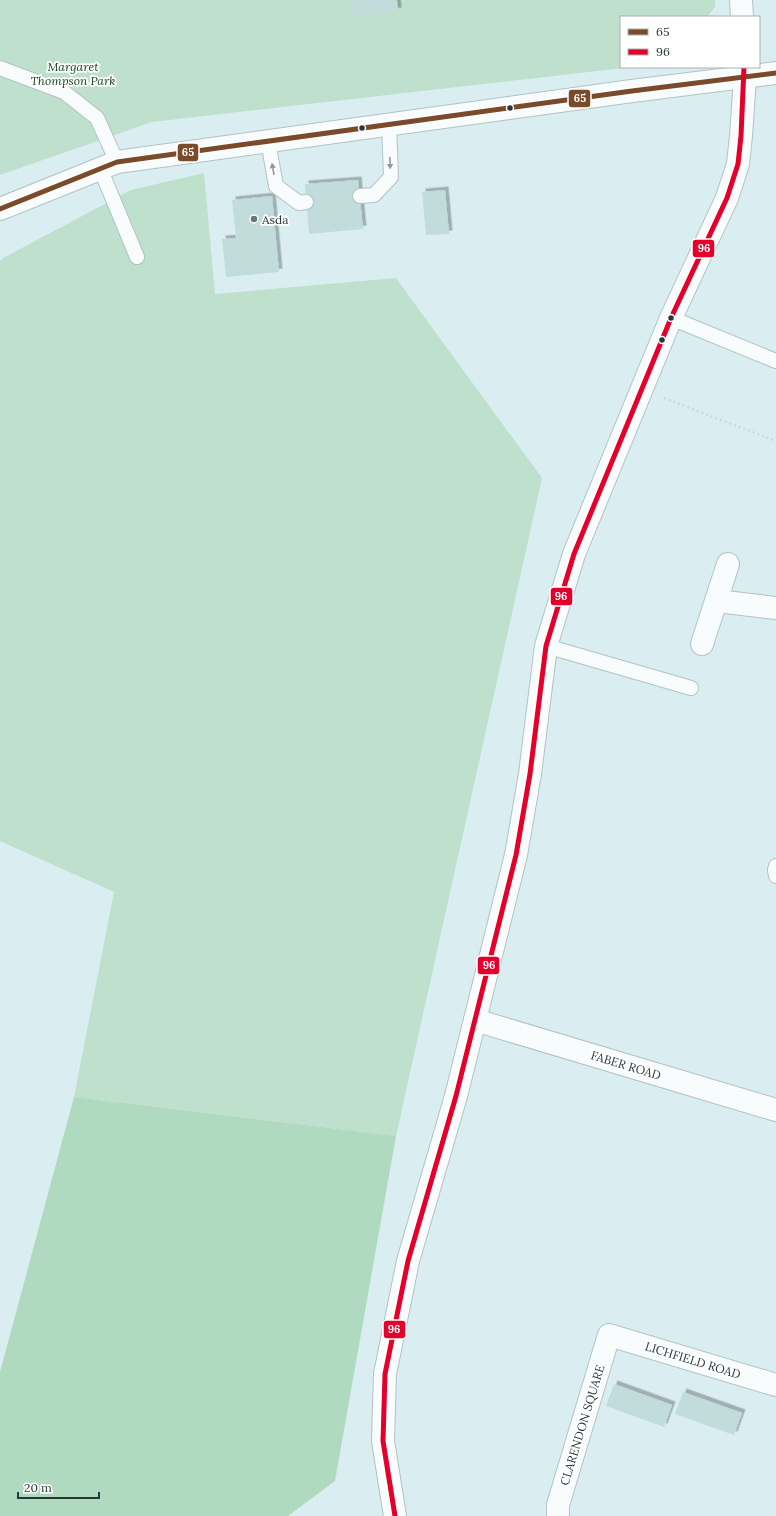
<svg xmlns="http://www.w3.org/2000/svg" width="776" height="1516" font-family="Lora,serif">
<defs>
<filter id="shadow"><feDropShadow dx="3.5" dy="-3.5" stdDeviation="0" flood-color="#0004"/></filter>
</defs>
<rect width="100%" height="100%" fill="#daeef2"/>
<g fill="#bee0cd">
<path d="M0 0H715V7L707 17H621V67H632L152 122 0 175Z"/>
<path d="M204 173 215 294 396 278 542 478 396 1136 74 1097 114 892 0 841V261L3 258 131 190Z"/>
</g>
<path fill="#b0dac0" d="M74 1097 396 1136 335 1481 288 1516H0V1372Z"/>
<g fill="#c1dcda" filter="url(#shadow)">
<path d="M350 0H397L398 11 352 17Z"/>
<path d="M358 180 363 229 309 234 305 184Z"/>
<path d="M445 190 449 234 426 235 422 192Z"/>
<path d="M272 196 279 272 226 277 222 239 236 238 232 200Z"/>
<path d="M614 1384 672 1405 664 1427 606 1406Z"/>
<path d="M683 1392 742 1413 734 1435 675 1414Z"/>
</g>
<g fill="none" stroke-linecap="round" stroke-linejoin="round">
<g stroke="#b2c2c5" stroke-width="16">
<g id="lane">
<path d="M0 68 64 92 97 118 117 162"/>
<path d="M268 141 276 186 299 203 306 202"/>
<path d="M100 168 137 257"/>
<path d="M360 196 374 195 391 177 389 124"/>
<path d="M671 318 776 361"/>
<path d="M546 646 691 688"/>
<path d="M776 866 775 870 776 876"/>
</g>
</g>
<g stroke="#b2c2c5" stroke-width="24">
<g id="street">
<path d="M741 0 742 17"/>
<path d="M717 601 776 608"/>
<path d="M702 644 728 564"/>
<path d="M475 1020 776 1110"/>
<path d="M558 1516V1505L609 1335 776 1385"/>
</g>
</g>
<g stroke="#b2c2c5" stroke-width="24">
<g id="secondary">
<path d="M0 209 117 162 632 91 776 73"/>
<path d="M395 1516 383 1441 385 1374 408 1261 456 1096 516 855 530 774 546 646 574 554 671 318 727 198 738 164 741 136 745 77"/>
</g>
</g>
<path stroke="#d2d8d9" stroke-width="2.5" stroke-dasharray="2 3" stroke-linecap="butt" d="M664 398 776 441"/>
<use href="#lane" stroke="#f9fcfd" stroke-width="14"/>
<use href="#street" stroke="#f9fcfd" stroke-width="22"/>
<use href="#secondary" stroke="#f9fcfd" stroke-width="22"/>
<g stroke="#fff" stroke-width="8">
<path id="bus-1" d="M0 209 117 162 632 91 776 73"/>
</g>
<g stroke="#fff" stroke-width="8">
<path id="bus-2" d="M395 1516 383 1441 385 1374 408 1261 456 1096 516 855 530 774 546 646 574 554 671 318 727 198 738 164 741 136 744 67"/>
</g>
<use href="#bus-1" stroke="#7a4b2a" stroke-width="5"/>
<use href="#bus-2" stroke="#e4002b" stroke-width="5"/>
</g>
<defs><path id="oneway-solid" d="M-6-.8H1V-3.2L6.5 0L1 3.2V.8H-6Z"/></defs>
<g fill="#909a9c">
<use href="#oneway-solid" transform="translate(390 163) rotate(88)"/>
<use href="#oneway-solid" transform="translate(273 169) rotate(-100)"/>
</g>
<g fill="#28373a" stroke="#fff" stroke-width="1.5">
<circle cx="510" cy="108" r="3.5"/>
<circle cx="362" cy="128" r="3.5"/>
<circle cx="671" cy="318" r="3.5"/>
<circle cx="662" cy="340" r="3.5"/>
</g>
<circle fill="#66777a" stroke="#fff" stroke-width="1.5" cx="254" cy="219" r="4"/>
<g text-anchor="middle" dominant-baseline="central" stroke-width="3.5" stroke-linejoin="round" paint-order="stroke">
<g font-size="12" font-style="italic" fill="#174222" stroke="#fff">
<text x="73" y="66">Margaret<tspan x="73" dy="14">Thompson Park</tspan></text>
</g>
<g font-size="12" fill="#28373a" stroke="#fff" text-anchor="start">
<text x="262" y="219">Asda</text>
</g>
<g font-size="12" fill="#28373a" stroke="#fff">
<text transform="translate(626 1065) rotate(17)">FABER ROAD</text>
<text transform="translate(693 1360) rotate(17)">LICHFIELD ROAD</text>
<text transform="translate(582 1425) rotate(-73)">CLARENDON SQUARE</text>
</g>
</g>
<g stroke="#fff" stroke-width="1.5">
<rect x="568" y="89" width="23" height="19" rx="4" fill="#7a4b2a"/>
<rect x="177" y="143" width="22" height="19" rx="4" fill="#7a4b2a"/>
<rect x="692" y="239" width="23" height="19" rx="4" fill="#e4002b"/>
<rect x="550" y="587" width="23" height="19" rx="4" fill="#e4002b"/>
<rect x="477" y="956" width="23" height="19" rx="4" fill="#e4002b"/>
<rect x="383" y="1320" width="23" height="19" rx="4" fill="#e4002b"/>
</g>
<g font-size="11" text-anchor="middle" font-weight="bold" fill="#fff">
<text x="580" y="102">65</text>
<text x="188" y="156">65</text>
<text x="704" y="252">96</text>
<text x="561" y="600">96</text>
<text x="489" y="969">96</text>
<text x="394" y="1333">96</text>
</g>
<rect x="620" y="16" width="140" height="52" fill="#ffffff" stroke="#a9afb0"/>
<rect x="628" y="29" width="20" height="6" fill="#7a4b2a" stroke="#a9afb0"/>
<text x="656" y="36" font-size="12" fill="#28373a">65</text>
<rect x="628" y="49" width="20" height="6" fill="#e4002b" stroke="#a9afb0"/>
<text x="656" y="56" font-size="12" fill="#28373a">96</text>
<path d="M18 1492v6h81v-6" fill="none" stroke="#28373a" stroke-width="2"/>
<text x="24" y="1492" font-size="12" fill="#28373a" stroke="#ffffff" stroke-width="3" paint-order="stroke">20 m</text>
</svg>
